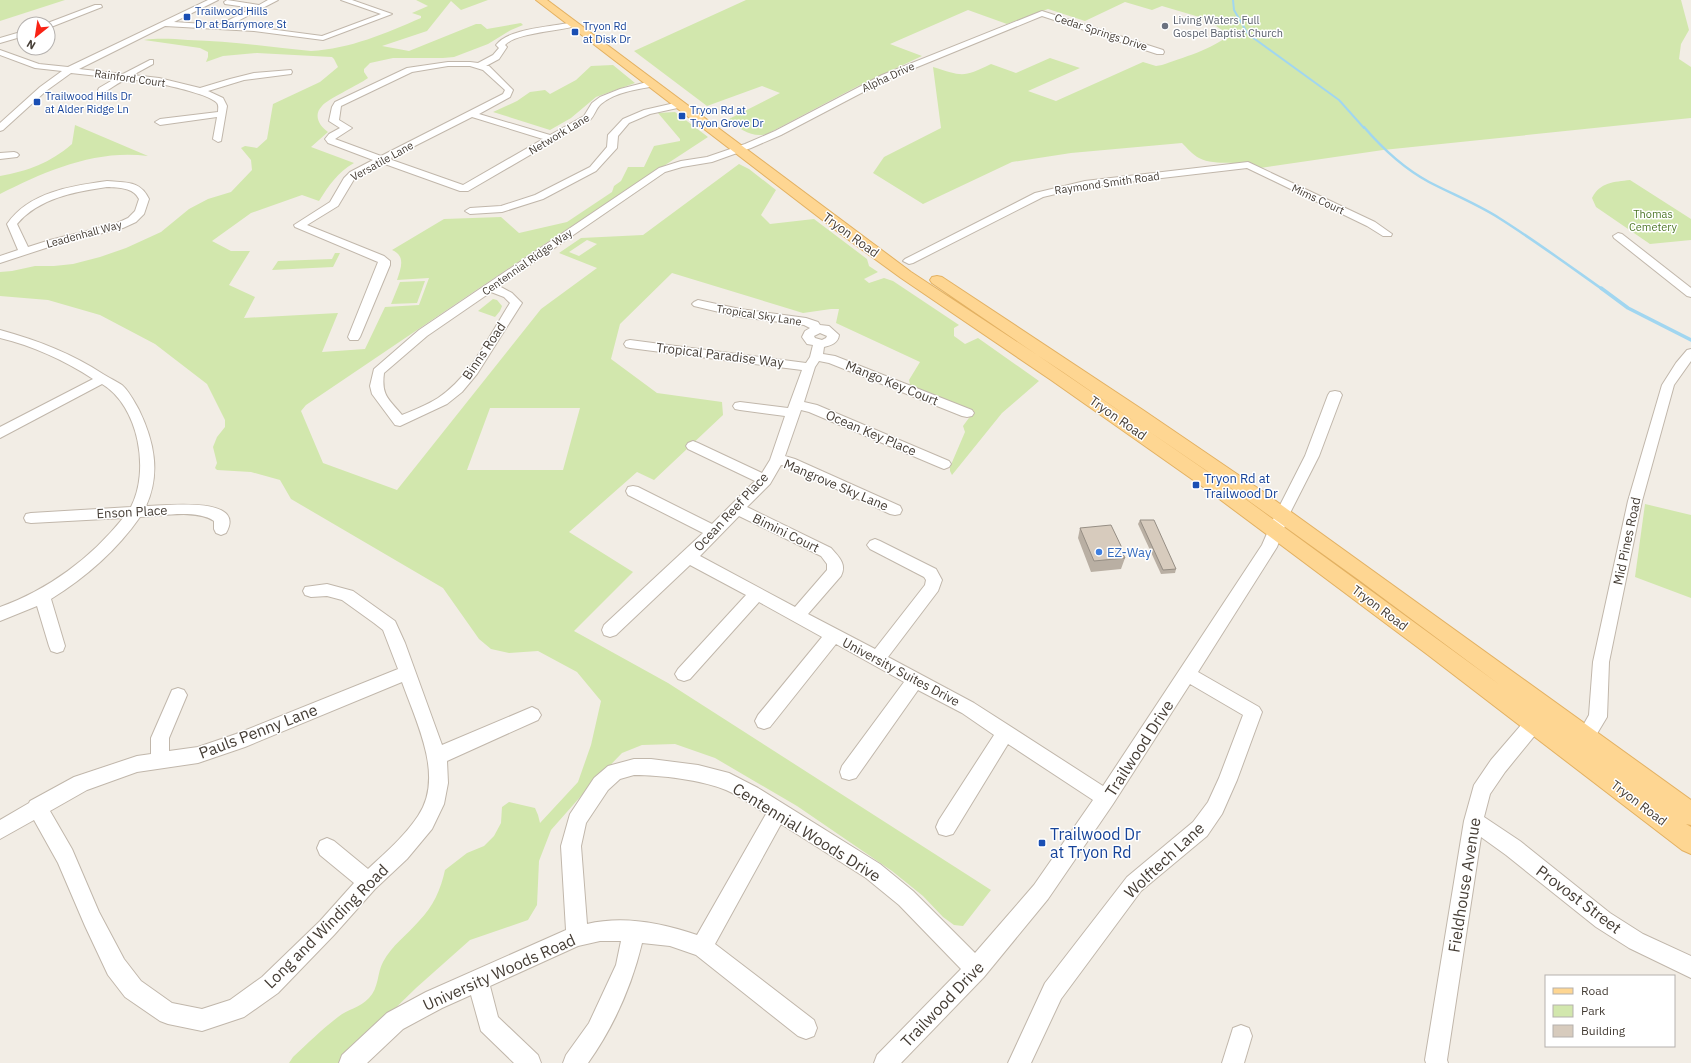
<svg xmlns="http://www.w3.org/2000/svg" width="1691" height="1063" font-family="'IBM Plex Sans',sans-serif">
<rect width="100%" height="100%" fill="#f2ede5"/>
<g fill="#d2e7ad" fill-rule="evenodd">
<path d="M0 0H65L0 21Z"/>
<path d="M416 0H488L461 10 451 1 427 31 382 46 409 51 476 24H481L487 29 521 23 523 25 511 30 488 44 454 57 443 58H393L370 63 364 69V72L368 78 365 80C356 86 328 99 322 106 313 115 319 126 328 132L311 147 354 163C338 172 329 185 319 201L302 195 251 213 212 241 231 251H250L229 285 255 297 244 318 338 313 322 352 365 349 385 307 419 305 429 278 397 280C401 268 406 256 392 250L444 219 501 217 519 233 567 222 612 192 614 186 621 181 628 167H644L654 146 680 141V139L658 113 675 112 708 137 552 239 306 405 301 411 323 463 397 490 541 309 597 268 559 253 581 238 643 235 739 164 749 169 776 190 761 215 770 224 814 219 867 259 869 266 878 272 864 279 869 283 884 278 893 281 959 325 954 328V336L965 344 978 338 1039 381 1002 413 952 475 950 471V467L965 432 963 426 974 411 910 385 909 380 920 362 836 323 839 309H831L803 313 672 273 620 324 611 359 657 393 722 402 723 415 654 480 637 472 569 532 633 572 574 631 668 683 991 890 963 926 954 925 943 917 923 896 892 871 797 806 715 758 675 744 642 745 622 753 589 787 551 830 539 861 537 905 528 920 470 940 416 988 339 1063H289L293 1057C307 1044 322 1029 338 1017 348 1009 360 1008 369 998 379 988 377 973 383 962 392 945 407 935 419 921 433 907 441 889 445 870L467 853 484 846 494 836 501 823 502 807 509 802 535 808 538 815 540 823 578 782 591 745 601 701 577 672 538 651 509 653 491 649 479 639 443 588 291 499 280 480 251 472 217 470 215 468 217 463 213 447 217 437 225 427V420L207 384 155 344 100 315 48 300 0 296V272L12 271 35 266H54L73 264 100 257 126 248 161 232 189 209 208 199 231 192 252 170 251 160 241 148 245 146 257 148 267 139 273 104 320 82 338 67 334 59 332 57 257 53 223 56 206 62 208 57V52L200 48 144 40C158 38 173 39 188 40 229 41 270 47 311 51 350 49 386 33 421 18V16L412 13 428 6ZM587 240 597 244 579 256 569 252ZM490 408H580L563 470H467Z"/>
<path d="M746 0H1681L1689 30 1681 44 1679 59 1691 67V118L1383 150 1260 168C1242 159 1216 167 1199 158 1193 155 1187 148 1182 143L1071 153 1012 162 923 204 873 173 884 157 941 128 933 67C962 76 963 78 991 64L1016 73 1050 58 1080 68 1028 91 1056 101 1143 62 1156 66 1162 65C1182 58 1213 49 1229 35L1206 19 1162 6 1152 10 1125 2 1085 21 1048 9 1007 24 968 10 890 44 922 56 858 86 767 134C752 138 740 129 727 120L780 93 762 86 707 106 634 51Z"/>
<path d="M613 65 635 83 596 97 571 118 550 130 493 112 517 101 530 92 545 90 550 94 576 80 591 66Z"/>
<path d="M75 125 148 156C96 149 45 171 0 194V176C28 171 50 163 72 144Z"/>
<path d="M1630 180 1691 219V240L1650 244 1596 207 1592 198C1600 182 1614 182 1630 180Z"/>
<path d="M335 253H340L333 267 272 270 278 261 332 259Z"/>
<path d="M425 281 417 303 391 304 400 282Z"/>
<path d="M493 299 497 300 502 306 500 311 495 317 478 311Z"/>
<path d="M1645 504 1691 515V598L1635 577Z"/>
</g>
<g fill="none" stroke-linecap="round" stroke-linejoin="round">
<path stroke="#a1d6f0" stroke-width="2" d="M1233 0 1234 10 1248 34 1339 100 1364 128"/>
<path stroke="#a1d6f0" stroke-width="2.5" d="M1364 127C1382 148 1405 169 1429 182 1452 194 1477 204 1499 218 1534 240 1568 265 1602 289"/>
<path stroke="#a1d6f0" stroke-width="3.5" d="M1601 288 1628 308 1691 340"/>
<g stroke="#c1b7ab" stroke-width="2">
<g id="minor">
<path d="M208 0H218L174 22 219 25 253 8 225 4 224 2 227 0 259 5 268 0H278L230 25 254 27 322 36 381 14 341 0H352L392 14 323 40 254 31 165 26 79 69 123 74 150 60H153V64L133 75 159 78 200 88 230 79 254 73 291 70 292 72 291 74 244 80 208 91 223 98 227 106 221 141 218 142 213 139 217 117 160 125 155 122 160 119 218 112C218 108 219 106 217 103 209 93 140 78 127 80 118 81 111 90 102 93L99 92 98 90 99 88 116 78 71 73 46 91 3 130 0 131V123L40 87 62 71 35 68 0 55V50L39 64 68 67Z"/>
<path d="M95 5H101L102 7 51 27H48V24H45Z"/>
<path d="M1042 11 1163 50 1164 52 1163 54H1157L1042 16 888 79 781 135 751 148 712 162 682 167 665 172 499 286 512 293 522 303 477 374 462 392 447 404 400 426 395 425 372 394 370 386 374 369 419 330 659 168 681 161 707 157 745 144 775 131 882 75ZM491 292 504 297 510 303C489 336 471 376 438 398 427 405 414 410 402 415 389 399 381 396 384 373L427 336Z"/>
<path d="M573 22 577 24 576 26C558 31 516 33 505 45L507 47 499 59 486 66H489L513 90 510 97 479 114 550 135 584 116 592 103 600 97 620 89 651 81 654 82 655 84 654 86C636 90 615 92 601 104 596 108 595 115 590 120L468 191H460L382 163 356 176 338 206 307 225 384 256 390 261V265L360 337 358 340H350L348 337 378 262 295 227 294 225 330 202 344 178 350 172 373 160 328 143 325 139 329 134 340 128 329 121 332 107 335 102 407 68 448 62H470L478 63 493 55 499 48 496 45C509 28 552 27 573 22ZM448 66H470L483 70 505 90 503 94 381 156 335 139 352 128 339 120 341 106 412 72ZM472 117 543 139 463 185 389 159Z"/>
<path d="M24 31V36L0 43V38Z"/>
<path d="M679 102 682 103 683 105 682 107 650 114 629 123 618 136 617 148 596 171 543 199 502 212 470 214 465 211 470 208 501 206 535 195 590 167 607 147 608 135 623 119 644 110Z"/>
<path d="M14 152 17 153 19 155 17 157 0 159V153Z"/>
<path d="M1248 162 1375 222 1392 234 1391 236H1383L1367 226 1247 168 1085 187 1043 197 913 263 909 264 903 261 905 259 1035 193 1085 181Z"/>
<path d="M107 181C126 183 140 180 149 199L144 214 136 222 123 228 58 244 0 263V256L18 250 7 224C29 192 71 186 107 181ZM107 187C119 188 133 187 139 199L135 211 128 218 115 224 50 240 28 247 17 224C39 198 74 192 107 187Z"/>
<path d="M1618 233 1622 234 1691 288V297L1687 296 1614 238 1613 236Z"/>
<path d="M698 300 740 309 806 318 818 322 820 325 829 326 839 335C838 343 832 345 824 347L823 354 835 356 972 410 974 413 972 416 967 417 962 416 829 363 819 361 815 367 804 402 817 405 949 461 951 464 949 467 944 469 939 467 809 412 801 410 785 456 795 459 900 506 902 510 900 514 895 515 890 514 787 466 781 465 770 484 747 507 831 548C839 557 847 564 841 576L808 614 875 649 925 585 926 580 924 577 870 549 867 545 870 541 875 539 880 541 936 569 942 580 938 591 888 657 974 703 1103 786 1262 545 1275 515 1305 456 1328 395 1330 392 1335 391 1340 392 1342 395 1319 456 1289 515 1277 547 1198 672 1259 707 1262 712 1237 780 1222 814 1207 836 1141 891 1061 999 1031 1063H1008L1045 983 1079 939 1127 877 1193 822 1208 802 1219 778 1243 715 1190 684 1113 804 1048 899 984 977 901 1063H874L877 1055 961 969 899 905 866 878 781 824 715 944 814 1020 817 1028 814 1036 806 1039 798 1036 696 955 670 946 642 943C632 985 613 1028 588 1063H563L566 1055 589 1023 616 965 621 941H600L578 946 490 986 498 1017 538 1055 541 1063H514L481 1031 471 995 442 1008 403 1029 367 1063H339L342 1055 387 1013 426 992 566 930 561 846 570 814 594 778 608 766 634 759H651L698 765 729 773 758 788 880 864 913 891 975 953 1034 885 1093 800 1008 744 953 834 946 836 939 834 936 827 939 820 994 735 962 713 918 690 856 778 849 780 842 778 840 772 842 766 904 682 836 644 770 727 764 729 758 727 755 721 758 715 822 637 759 602 690 679 684 681 678 679 675 674 678 669 746 595 690 565 616 635 610 637 604 635 602 630 604 625 703 533 628 495 626 491 628 487 633 486 638 487 712 524 755 481 688 449 686 446 688 443 693 441 698 443 762 473 770 460 785 416 740 410 735 409 733 406 735 403 740 402 788 408 802 370 630 348 626 347 624 344 626 341 630 340 806 363 810 357 813 345 807 344 802 337 805 331 810 328 804 325 740 317 694 306 692 304 694 302ZM820 333 827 336 826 338 822 340 815 338 814 336ZM739 516 821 556 827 564V570L795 607 700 556ZM634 775C660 775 702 780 726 790 740 796 753 806 766 814L697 935C662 923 624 915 587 924L581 846 586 823 608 790 620 779Z"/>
<path d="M0 330C37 340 71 353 103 374 109 378 116 381 122 385 129 391 134 401 139 410 154 441 161 473 146 506 163 506 248 495 226 533L221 535 216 533 214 529V521C197 509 161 516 140 517 117 550 85 578 51 599L65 646 63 651 57 653 51 651 49 646 37 606 0 621V607C48 590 91 558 123 518L31 523 26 522 24 518 26 514 31 513 131 507C150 471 139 406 102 384L0 438V427L93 379C64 360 33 346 0 338Z"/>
<path d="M1691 349V361L1674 385 1642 501 1609 662 1607 717 1592 742 1586 744 1580 742 1577 736 1589 715 1593 662 1628 501 1662 385 1676 363 1687 350Z"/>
<path d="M327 584 353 591 395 621 405 643 442 745 532 707 538 710 541 715 538 720 447 761 448 783 444 804 432 829 407 859 375 889 334 935 278 993 244 1017 202 1031 168 1024 160 1021 125 997 108 975 85 926 58 863 34 820 0 839V820L29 803 30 801 74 777 137 756 151 754V738L172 690 178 688 184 690 187 695 169 738V751L198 747 236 734 398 669 383 630 374 623 342 600 327 596 311 597 305 595 303 591 305 587ZM402 682C416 722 445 777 418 816 405 836 385 853 368 869L334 841 327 838 320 841 317 848 320 855 354 883 320 921 262 977 230 1000 202 1009 172 1003 141 981 124 959 99 912 72 849 50 811 87 790 137 772 198 763 245 747Z"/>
<path d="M1534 715 1540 717 1543 723 1540 729 1505 772 1490 794 1484 817 1520 841 1610 913 1643 934 1691 956V978L1629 948 1596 927 1506 855 1481 837 1447 1060 1448 1063H1426L1425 1060 1464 821 1474 785 1491 760 1528 717Z"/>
<path d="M1241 1025 1249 1028 1252 1036 1244 1063H1222L1233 1028Z"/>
</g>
</g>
<g stroke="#e3b162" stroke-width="2">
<path id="major" d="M536 0H547L911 272 1063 372 1218 479 1500 685 1359 580 1210 473 932 283 930 280 932 277 937 276 942 277 1143 410 1262 491 1691 800V825L1686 824 1691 827V854L1682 850 1428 655 1206 489 1051 380 901 278 842 235Z"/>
</g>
<use href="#minor" fill="#fff" fill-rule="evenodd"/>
<use href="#major" fill="#fed692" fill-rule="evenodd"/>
</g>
<g fill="#b9afa3">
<path d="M1140 520 1176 569 1175 573 1161 574 1138 524Z"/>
<path d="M1080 528 1122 548 1121 550 1125 558 1121 569 1091 572 1078 538Z"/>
</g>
<g fill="#d7cbbd" stroke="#968e84">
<path d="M1140 520H1154L1176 569 1163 570Z"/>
<path d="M1111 525 1122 548H1120L1125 558 1094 561 1080 528Z"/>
</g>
<g fill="#1a4fb4" stroke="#fff" stroke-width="1.5">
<rect x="183" y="13" width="8" height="8" rx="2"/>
<rect x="571" y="28" width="8" height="8" rx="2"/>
<rect x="33" y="98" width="8" height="8" rx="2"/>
<rect x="678" y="112" width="8" height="8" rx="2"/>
<rect x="1192" y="481" width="8" height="8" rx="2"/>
<rect x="1038" y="839" width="8" height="8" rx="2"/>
</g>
<circle fill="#6b7280" stroke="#fff" stroke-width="1.5" cx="1165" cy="26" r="4"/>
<circle fill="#3f7fe0" stroke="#fff" stroke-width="1.5" cx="1099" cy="552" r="4"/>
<g text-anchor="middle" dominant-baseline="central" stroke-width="3" stroke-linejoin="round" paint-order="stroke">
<g font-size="11" fill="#164399" stroke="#fff" text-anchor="start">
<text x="195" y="11">Trailwood Hills<tspan x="195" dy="13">Dr at Barrymore St</tspan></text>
<text x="583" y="26">Tryon Rd<tspan x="583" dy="13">at Disk Dr</tspan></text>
<text x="45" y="96">Trailwood Hills Dr<tspan x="45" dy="13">at Alder Ridge Ln</tspan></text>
<text x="690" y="110">Tryon Rd at<tspan x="690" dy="13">Tryon Grove Dr</tspan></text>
</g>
<g font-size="11" fill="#5b616d" stroke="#fff" text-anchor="start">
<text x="1173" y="20">Living Waters Full<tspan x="1173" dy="13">Gospel Baptist Church</tspan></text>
</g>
<g font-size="11" fill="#453d35" stroke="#fff">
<text transform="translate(1101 32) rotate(18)">Cedar Springs Drive</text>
<text transform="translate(888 77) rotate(-25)">Alpha Drive</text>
<text transform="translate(130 78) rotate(8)">Rainford Court</text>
<text transform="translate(559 134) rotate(-31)">Network Lane</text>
<text transform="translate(382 161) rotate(-29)">Versatile Lane</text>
<text transform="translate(1107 183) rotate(-8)">Raymond Smith Road</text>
<text transform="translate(1318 199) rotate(25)">Mims Court</text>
<text transform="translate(84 234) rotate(-15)">Leadenhall Way</text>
<text transform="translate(527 262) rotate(-35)">Centennial Ridge Way</text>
<text transform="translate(759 315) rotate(9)">Tropical Sky Lane</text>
</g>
<g font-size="11" fill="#4d7628" stroke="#fff">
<text x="1653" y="214">Thomas<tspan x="1653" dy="13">Cemetery</tspan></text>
</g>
<g font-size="13" fill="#453d35" stroke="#fff">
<text transform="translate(851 235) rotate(36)">Tryon Road</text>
<text transform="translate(484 351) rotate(-56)">Binns Road</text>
<text transform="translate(720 355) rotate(7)">Tropical Paradise Way</text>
<text transform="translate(892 383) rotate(22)">Mango Key Court</text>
<text transform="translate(1118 418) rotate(35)">Tryon Road</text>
<text transform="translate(871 433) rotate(23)">Ocean Key Place</text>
<text transform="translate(836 485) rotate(23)">Mangrove Sky Lane</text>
<text transform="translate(132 512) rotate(-3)">Enson Place</text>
<text transform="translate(731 512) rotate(-47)">Ocean Reef Place</text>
<text transform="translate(786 533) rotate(26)">Bimini Court</text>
<text transform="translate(1627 541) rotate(-78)">Mid Pines Road</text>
<text transform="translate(1380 608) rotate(37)">Tryon Road</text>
<text transform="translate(901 672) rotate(28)">University Suites Drive</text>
<text transform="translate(1639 803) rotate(37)">Tryon Road</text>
</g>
<g font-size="13" fill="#164399" stroke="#fff" text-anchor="start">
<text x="1204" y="478">Tryon Rd at<tspan x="1204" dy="15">Trailwood Dr</tspan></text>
</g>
<g font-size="13" fill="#366cbe" stroke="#fff" text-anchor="start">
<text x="1107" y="552">EZ-Way</text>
</g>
<g font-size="16" fill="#453d35" stroke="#fff">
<text transform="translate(258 731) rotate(-21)">Pauls Penny Lane</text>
<text transform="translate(1139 748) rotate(-57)">Trailwood Drive</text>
<text transform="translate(807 832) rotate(32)">Centennial Woods Drive</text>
<text transform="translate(1164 860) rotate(-43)">Wolftech Lane</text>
<text transform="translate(1464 885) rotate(-81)">Fieldhouse Avenue</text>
<text transform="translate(1579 899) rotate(37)">Provost Street</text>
<text transform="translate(326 926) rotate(-45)">Long and Winding Road</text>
<text transform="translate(499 972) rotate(-24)">University Woods Road</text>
<text transform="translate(942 1004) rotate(-46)">Trailwood Drive</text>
</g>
<g font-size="16" fill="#164399" stroke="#fff" text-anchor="start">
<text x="1050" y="834">Trailwood Dr<tspan x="1050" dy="18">at Tryon Rd</tspan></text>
</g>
</g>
<rect x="1545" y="975" width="130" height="72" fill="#ffffff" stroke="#b5b1ae"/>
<rect x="1553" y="988" width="20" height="6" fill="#fed692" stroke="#b5b1ae"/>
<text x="1581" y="995" font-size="12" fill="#453d35">Road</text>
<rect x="1553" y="1005" width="20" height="12" fill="#d2e7ad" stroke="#b5b1ae"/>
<text x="1581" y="1015" font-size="12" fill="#453d35">Park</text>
<rect x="1553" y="1025" width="20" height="12" fill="#d7cbbd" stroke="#b5b1ae"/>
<text x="1581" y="1035" font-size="12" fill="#453d35">Building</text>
<g transform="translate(36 36) rotate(210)"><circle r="19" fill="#ffffff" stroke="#b5b1ae"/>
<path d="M0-3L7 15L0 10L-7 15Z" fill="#f92315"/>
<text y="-6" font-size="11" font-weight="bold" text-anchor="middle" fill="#453d35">N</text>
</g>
</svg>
